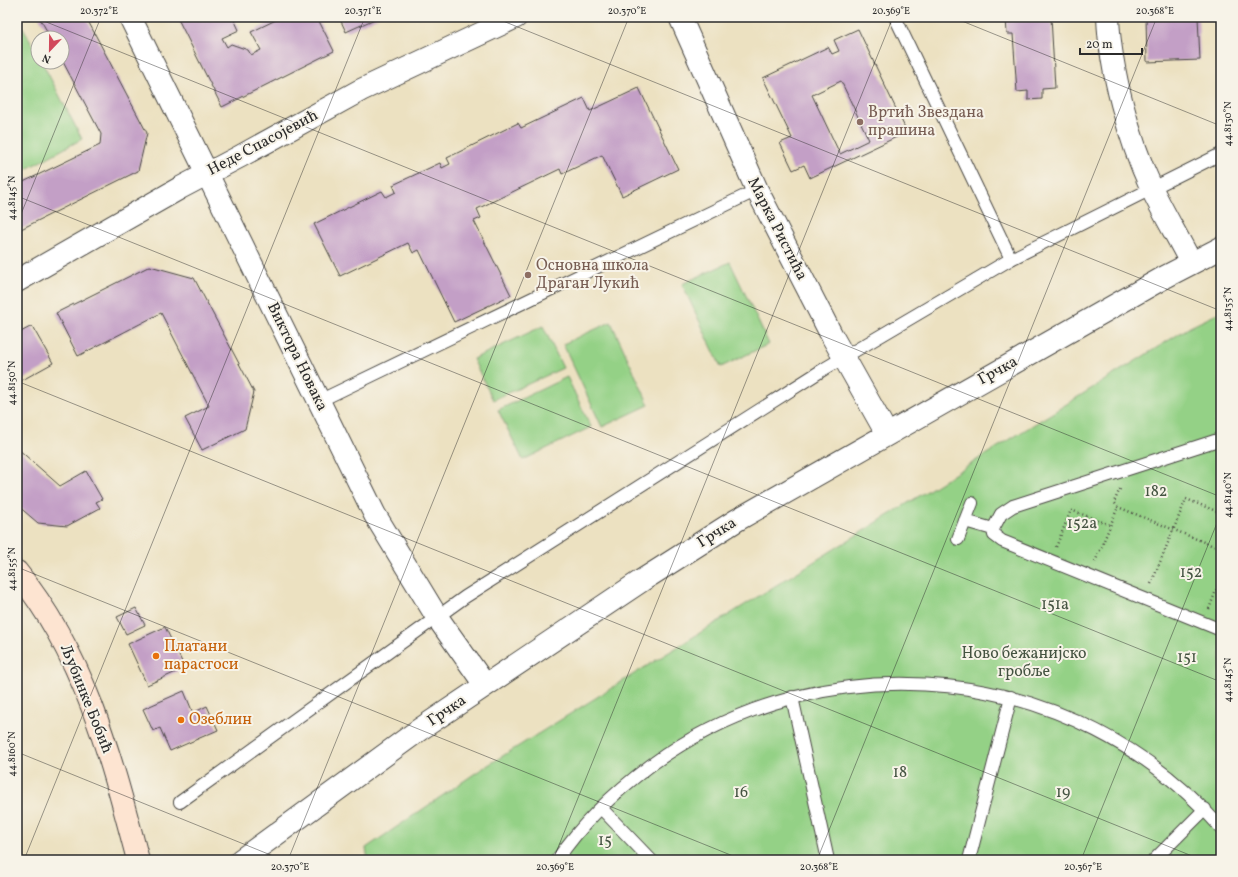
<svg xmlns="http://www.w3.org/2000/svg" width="1238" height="877" font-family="Vollkorn,serif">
<rect width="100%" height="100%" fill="#f7f3e8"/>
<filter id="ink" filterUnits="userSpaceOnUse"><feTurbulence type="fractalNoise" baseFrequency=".025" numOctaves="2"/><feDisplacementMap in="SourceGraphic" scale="8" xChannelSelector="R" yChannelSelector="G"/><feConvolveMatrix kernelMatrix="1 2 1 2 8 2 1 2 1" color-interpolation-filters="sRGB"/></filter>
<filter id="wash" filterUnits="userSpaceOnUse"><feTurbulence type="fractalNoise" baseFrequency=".012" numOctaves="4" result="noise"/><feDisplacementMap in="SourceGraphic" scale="16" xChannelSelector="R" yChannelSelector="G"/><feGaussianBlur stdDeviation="0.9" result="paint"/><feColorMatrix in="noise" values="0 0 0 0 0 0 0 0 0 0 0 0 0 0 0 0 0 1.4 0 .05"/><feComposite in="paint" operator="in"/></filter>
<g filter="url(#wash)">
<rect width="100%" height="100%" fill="#ece1c1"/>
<g fill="#94d186" stroke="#607e58">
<path d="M17 17 38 54V62H42L82 139 17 174Z"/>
<path d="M730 262 769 344 721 367 682 284Z"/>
<path d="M1221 312V860H368L366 848 477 772 1190 327Z"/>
<path d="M611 322 649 405 602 427 563 344Z"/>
<path d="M543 326 563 368 493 400 473 359Z"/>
<path d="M567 377 591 427 523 460 498 410Z"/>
</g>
<g id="blocks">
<g fill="#c39fc6" fill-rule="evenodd">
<path d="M39 17H86L147 133 138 171 17 231V185L100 145 101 134 62 60V38H51Z"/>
<path d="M177 17H233L239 30 222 38 227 47 231 44 248 50 251 55 261 50 251 32 282 17H317L334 51 222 107Z"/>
<path d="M339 17H379L346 32Z"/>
<path d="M1006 17H1051L1055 88 1042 89V99L1028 100V91L1017 92 1013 34H1007Z"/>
<path d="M1146 17H1198L1200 60 1147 62Z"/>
<path d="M858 29 907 132 810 178 804 165 793 170 780 143 792 138 763 78 828 47 832 54 839 51 834 40ZM841 81 869 140 840 154 812 95Z"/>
<path d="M639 88 678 169 622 196 602 155 562 174 560 169 477 209 481 218 474 221 511 295 454 322 419 250 413 253 408 243 340 276 314 224 382 191 386 197 396 192 393 185 440 163 442 168 450 164 447 158 518 123 521 128 584 98 590 111Z"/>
<path d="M150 266 194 278 254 392 245 429 202 450 185 418 209 406 161 313 78 356 56 313Z"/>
<path d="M32 326 53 363 17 383V334Z"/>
<path d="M17 448 60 486 86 471 102 499 96 502 100 508 67 526 38 523 17 505Z"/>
<path d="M136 608 145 625 126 634 117 617Z"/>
<path d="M165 627 185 668 147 685 128 644Z"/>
<path d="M184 691 193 713 207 706 218 730 170 751 160 728 153 731 143 709Z"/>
</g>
</g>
</g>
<g filter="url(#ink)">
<use href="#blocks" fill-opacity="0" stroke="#484642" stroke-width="1"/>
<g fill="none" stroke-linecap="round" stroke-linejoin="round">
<g stroke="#484642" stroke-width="14">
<g id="lane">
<path d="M895 17 1011 259"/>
<path d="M319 401 757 190"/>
<path d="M965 521 993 529 994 535 1002 541 1221 630"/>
<path d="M993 529 1001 514 1013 506 1221 439"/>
<path d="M958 539 972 503"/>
<path d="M792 697 828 860"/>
<path d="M180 802 465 597 824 369 1011 259 1221 154"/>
<path d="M601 808 651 860"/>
<path d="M557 860C582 823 616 791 651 765 828 636 1077 663 1221 828"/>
<path d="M969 860 1011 697"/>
<path d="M1154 860 1205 809"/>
</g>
</g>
<g stroke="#484642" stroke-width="24">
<g id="street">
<path d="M130 17 375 515 437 617 485 685"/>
<path d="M680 17 757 190 832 336 887 434"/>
<path d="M1108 17C1110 69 1129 140 1151 187 1163 213 1178 237 1191 263"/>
<path d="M17 281 180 188 239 157 361 90 516 17"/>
<path d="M241 860 419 730 641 581 737 520 1163 278 1221 248"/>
</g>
</g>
<g stroke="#484642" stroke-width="24">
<path id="secondary" d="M17 572C85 655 111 758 138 860"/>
</g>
<g stroke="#484642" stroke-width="2.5" stroke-dasharray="1 3" stroke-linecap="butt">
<path d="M1120 489 1114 502 1118 507 1221 549"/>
<path d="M1056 547 1071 510 1110 525"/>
<path d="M1095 562 1118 507"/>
<path d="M1151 584 1186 499 1221 513"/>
<path d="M1209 609 1221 577"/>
</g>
<use href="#lane" stroke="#fff" stroke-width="12"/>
<use href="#street" stroke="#fff" stroke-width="22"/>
<use href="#secondary" stroke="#fde4d1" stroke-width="22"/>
</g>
</g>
<path fill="none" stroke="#2b2b2b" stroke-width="1" stroke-opacity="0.45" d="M34 17 1221 497M493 17 1221 311M952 17 1221 126M17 196 1221 682M17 224 101 17M17 381 1202 860M17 567 743 860M17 752 283 860M24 860 365 17M288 860 629 17M553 860 893 17M817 860 1157 17M1081 860 1221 513"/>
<g fill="#8d6e63" stroke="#f7f3e8" stroke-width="1.5">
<circle cx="860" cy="122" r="4"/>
<circle cx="528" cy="275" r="4"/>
</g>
<g fill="#e8710a" stroke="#f7f3e8" stroke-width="1.5">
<circle cx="156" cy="656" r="4"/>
<circle cx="181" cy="720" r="4"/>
</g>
<g text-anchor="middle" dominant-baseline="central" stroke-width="4" stroke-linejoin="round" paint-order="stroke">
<g font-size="16" fill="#785e54" stroke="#f7f3e8" text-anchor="start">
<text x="868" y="113">Вртић Звездана<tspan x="868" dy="18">прашина</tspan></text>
<text x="536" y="266">Основна школа<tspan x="536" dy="18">Драган Лукић</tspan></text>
</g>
<g font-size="16" fill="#2b2b2b" stroke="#f7f3e8">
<text transform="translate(263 143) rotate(-28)">Неде Спасојевић</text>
<text transform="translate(777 229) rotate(63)">Марка Ристића</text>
<text transform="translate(297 357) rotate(64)">Виктора Новака</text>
<text transform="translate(998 371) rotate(-29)">Грчка</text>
<text transform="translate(717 533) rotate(-32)">Грчка</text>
<text transform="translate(86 699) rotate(68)">Љубинке Бобић</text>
<text transform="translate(447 711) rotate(-34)">Грчка</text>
</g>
<g font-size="16" fill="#455442" stroke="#f7f3e8">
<text x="1156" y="492">182</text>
<text x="1082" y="524">152a</text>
<text x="1191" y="573">152</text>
<text x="1055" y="605">151a</text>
<text x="1024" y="654">Ново бежанијско<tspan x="1024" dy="18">гробље</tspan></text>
<text x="1187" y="658">151</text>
<text x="900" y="773">18</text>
<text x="741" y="793">16</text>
<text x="1063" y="793">19</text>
<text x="605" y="841">15</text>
</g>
<g font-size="16" fill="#c56008" stroke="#f7f3e8" text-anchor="start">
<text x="164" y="647">Платани<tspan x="164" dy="18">парастоси</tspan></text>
<text x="189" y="720">Озеблин</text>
</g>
</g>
<rect width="1238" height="877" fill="none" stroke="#f7f3e8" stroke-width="44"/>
<g transform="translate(50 50) rotate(202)"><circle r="19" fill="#f7f3e8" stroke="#a5a39c"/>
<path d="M0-3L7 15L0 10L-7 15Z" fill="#d1495b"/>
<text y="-6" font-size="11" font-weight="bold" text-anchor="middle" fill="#2b2b2b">N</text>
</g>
<path d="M1080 48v6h62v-6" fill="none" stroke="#2b2b2b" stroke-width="2"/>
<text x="1086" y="48" font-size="12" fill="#2b2b2b" stroke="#f7f3e8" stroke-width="3" paint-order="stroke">20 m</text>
<rect x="22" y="22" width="1194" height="833" fill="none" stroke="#2b2b2b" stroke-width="1.5"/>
<g font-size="10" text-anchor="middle" fill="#2b2b2b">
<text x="99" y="14">20.372°E</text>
<text x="363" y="14">20.371°E</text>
<text x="627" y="14">20.370°E</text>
<text x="891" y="14">20.369°E</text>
<text x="1155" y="14">20.368°E</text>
<text transform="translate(1227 124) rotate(-90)" y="4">44.8130°N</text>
<text transform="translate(11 198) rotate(-90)" y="4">44.8145°N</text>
<text transform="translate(1227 309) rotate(-90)" y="4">44.8135°N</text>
<text transform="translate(11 383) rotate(-90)" y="4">44.8150°N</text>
<text transform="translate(1227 495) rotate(-90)" y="4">44.8140°N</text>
<text transform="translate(11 569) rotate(-90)" y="4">44.8155°N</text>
<text transform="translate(1227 680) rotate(-90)" y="4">44.8145°N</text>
<text transform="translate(11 754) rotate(-90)" y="4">44.8160°N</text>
<text x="290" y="870">20.370°E</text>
<text x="555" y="870">20.369°E</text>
<text x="819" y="870">20.368°E</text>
<text x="1083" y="870">20.367°E</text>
</g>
</svg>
